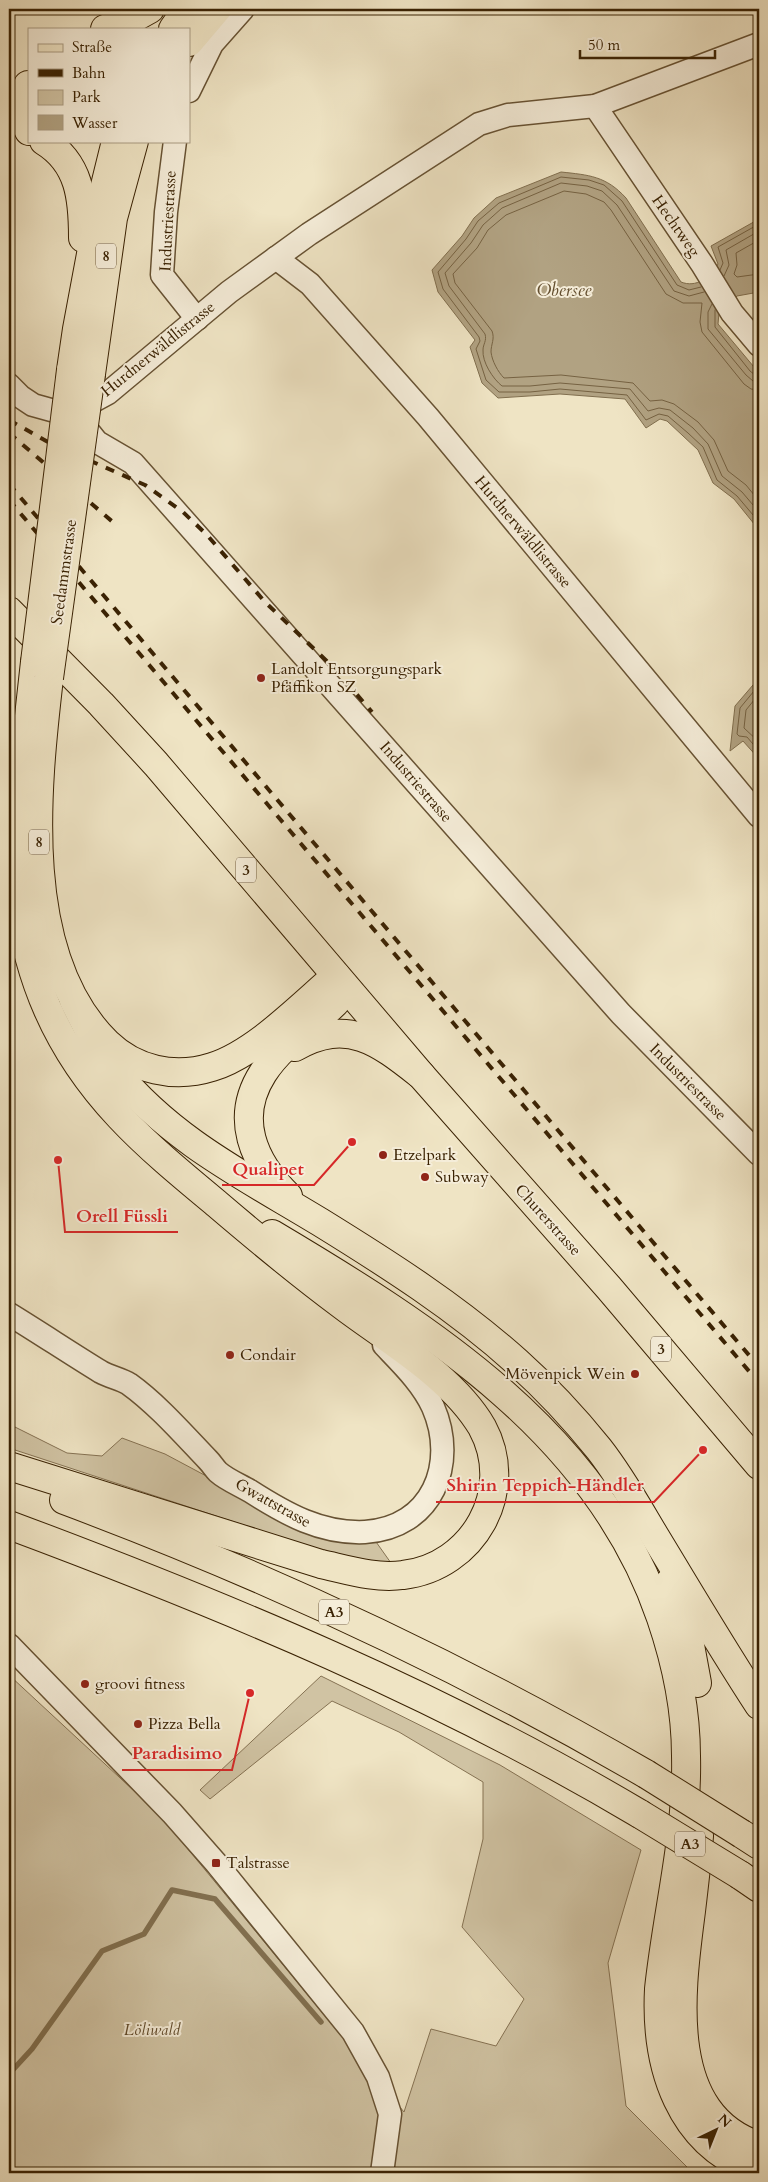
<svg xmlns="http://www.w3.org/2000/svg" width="768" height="2182" font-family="Cardo,serif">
<rect width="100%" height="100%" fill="#efe4c4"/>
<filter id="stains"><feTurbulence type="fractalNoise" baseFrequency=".004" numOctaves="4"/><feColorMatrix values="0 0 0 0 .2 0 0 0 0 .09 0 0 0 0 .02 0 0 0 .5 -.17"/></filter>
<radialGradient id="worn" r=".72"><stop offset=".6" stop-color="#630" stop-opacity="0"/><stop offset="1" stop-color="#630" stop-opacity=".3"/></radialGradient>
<g fill="#d0c3a3" stroke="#857253">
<path d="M9 1424 67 1453 102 1456 122 1438 165 1454 210 1478 374 1539 391 1563 341 1557 9 1448Z"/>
<path d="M9 1675 160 1815 404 2112 431 2029 496 2046 524 1999 462 1927 483 1839V1782L399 1732 332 1701 210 1799 200 1790 321 1676 500 1765 641 1850 608 1963 626 2106 693 2173H9Z"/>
</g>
<g fill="#b1a282" stroke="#816f4f">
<path d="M561 172C589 175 606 176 626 198L681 282C696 288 710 278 718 264L711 246 759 219V292L737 296 719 313 718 324 759 373V530L734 499 713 483 698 450 667 421 660 419 646 428 625 399 560 394 498 398 482 383 470 347 475 340 438 292 432 270 462 236 474 218 496 198Z"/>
<path d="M759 678V759L743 741 730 751 735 706Z"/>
</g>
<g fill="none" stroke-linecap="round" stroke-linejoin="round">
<g stroke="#766242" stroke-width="1">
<path d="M759 240 736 253 737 265 734 274 737 277 759 274"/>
<path d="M720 270 723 263 718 247 759 224"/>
<path d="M724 276 729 265 726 250 759 231"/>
<path d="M701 287 689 290 677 285 622 201 604 185 589 180 561 177 499 203 478 221 466 239 438 272 443 289 479 337 480 341 476 349 486 380 499 392H530L560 389 627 395 646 420 659 414 668 416 688 433 703 447 717 480 737 496 759 522"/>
<path d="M704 292 689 296 674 291 617 205 602 191 587 186 561 183 502 208 483 225 471 243 445 273 449 286 485 334C487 341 483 344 483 350 482 362 493 379 502 386H530L560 383 630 389 648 411 659 408 670 410 693 428 708 444 722 476 742 492 759 512"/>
<path d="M712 304 708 312V329L746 375 753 381 759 382"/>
<path d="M715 310V327L750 371 755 375 759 376"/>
<path d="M759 390 751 389 744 384 702 332 700 322 702 303H683L666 294 611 210 604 202 586 194 564 191 506 215 488 230 477 248 453 274 455 283 492 331C495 339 491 344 491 352 492 361 498 372 504 378L561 375 633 383 650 401 662 400 674 404 698 422 714 440 728 471 746 485 759 501"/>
<path d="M759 685 740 708 737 734 739 736 747 737 759 751"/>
<path d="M759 694 746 710 744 728 759 742"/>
</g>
<path stroke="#816f4f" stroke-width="5.5" d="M9 2074 32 2049 102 1951 144 1934 172 1890 215 1899 321 2022"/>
<g stroke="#675233" stroke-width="25">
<g id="minor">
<path d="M189 91 212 44 243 9"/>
<path d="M595 106 702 264 732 313 759 345"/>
<path d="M175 141 166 212 162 275 197 319"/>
<path d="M276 258 310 284 428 417 759 816"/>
<path d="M9 385 21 397 33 405 51 410 73 412 108 393 229 292 309 234 479 124 508 115 595 106 759 44"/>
<path d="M77 417 97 442 133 463 621 1014 759 1154"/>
<path d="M9 1314C40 1333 70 1353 101 1372 110 1377 121 1379 129 1384 157 1404 184 1435 208 1460 212 1464 214 1468 218 1472 227 1480 240 1485 250 1491 286 1514 321 1534 365 1532 432 1528 458 1464 433 1407 422 1383 402 1364 384 1345"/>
<path d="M9 1645 172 1813 216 1863 353 2032 378 2077 390 2114 382 2173"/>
</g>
</g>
<g stroke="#3a2203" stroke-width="30">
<g id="major">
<path d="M105 29 132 19 150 9"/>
<path d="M189 42 217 9"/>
<path d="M91 374 113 218 134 141"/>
<path d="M9 611 101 704 156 764 421 1075 609 1288 759 1465"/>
<path d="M49 678C36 790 18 956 107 1043 135 1070 174 1079 212 1067 255 1054 302 1005 336 976"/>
</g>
</g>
<g stroke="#3a2203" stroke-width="30">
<g id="highway">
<path d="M173 29 187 9"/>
<path d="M28 85 21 114 29 131"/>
<path d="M44 141C80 163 83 199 83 238"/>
<path d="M71 370 77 329 100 206 116 141"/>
<path d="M9 871C20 917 28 966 48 1010 86 1096 147 1146 217 1204 258 1239 299 1273 342 1305 388 1340 452 1376 482 1427 517 1491 473 1567 403 1575 376 1579 348 1570 321 1564L9 1466"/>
<path d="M21 892V789L35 662"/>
<path d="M74 1001C86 1025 98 1050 115 1071 171 1140 246 1177 320 1222 388 1264 457 1308 517 1362 546 1388 574 1418 599 1449 621 1477 638 1508 656 1538 690 1594 723 1650 759 1705"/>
<path d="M295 1047C348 1017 379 1042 421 1075"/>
<path d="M288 1196C253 1162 234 1118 263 1073 281 1045 311 1026 335 1003L339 991 336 976"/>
<path d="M272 1234C430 1328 599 1435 661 1618 676 1662 686 1709 686 1756 688 1834 667 1912 659 1989 655 2066 679 2146 759 2172"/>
<path d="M64 1500C265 1575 460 1666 646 1774"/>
<path d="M9 1525C226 1606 440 1695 640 1814"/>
<path d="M670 1582 690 1645 697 1683"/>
<path d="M742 1834 759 1845"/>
<path d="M699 1836C697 1861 694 1886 691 1911 681 1989 662 2114 759 2146"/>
<path d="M740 1875 759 1888"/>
</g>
</g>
<use href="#minor" stroke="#f5edd9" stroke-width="22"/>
<use href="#major" stroke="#efe4c4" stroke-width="28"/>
<use href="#highway" stroke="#efe4c4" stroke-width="28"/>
<g stroke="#3a2203" stroke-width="4" stroke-dasharray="9 9" stroke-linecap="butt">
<path d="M9 420 48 442 145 485 183 512 207 535 265 602 333 667 372 712"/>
<path d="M9 433 114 523"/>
<path d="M9 484 759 1367"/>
<path d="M9 500 759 1383"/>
</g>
<g stroke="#3a2203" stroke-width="30" stroke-linecap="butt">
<path id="major-bridge" d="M49 678 91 374"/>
</g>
<g stroke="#3a2203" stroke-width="30" stroke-linecap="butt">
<g id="highway-bridge">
<path d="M35 662 71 370"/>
<path d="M646 1774 742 1834"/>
<path d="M640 1814 740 1875"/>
</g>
</g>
<use href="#major-bridge" stroke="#efe4c4" stroke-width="28"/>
<use href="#highway-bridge" stroke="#efe4c4" stroke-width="28"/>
</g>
<g fill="#8f2418" stroke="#f5edd9" stroke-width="2">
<circle cx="261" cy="678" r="5"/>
<circle cx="383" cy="1155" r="5"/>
<circle cx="425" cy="1177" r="5"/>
<circle cx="230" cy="1355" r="5"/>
<circle cx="635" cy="1374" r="5"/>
<circle cx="85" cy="1684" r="5"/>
<circle cx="138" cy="1724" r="5"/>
<rect x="211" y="1858" width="10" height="10" rx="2.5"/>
</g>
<g text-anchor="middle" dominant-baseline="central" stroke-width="4" stroke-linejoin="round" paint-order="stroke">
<g fill="#f5edd9" stroke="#725f43" stroke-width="1">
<rect x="96" y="243.5" width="20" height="25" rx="4"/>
<rect x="29" y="829.5" width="20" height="25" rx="4"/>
<rect x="236" y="857.5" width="20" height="25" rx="4"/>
<rect x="651" y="1336.5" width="20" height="25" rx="4"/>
<rect x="319" y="1599.5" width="30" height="25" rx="4"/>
<rect x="675" y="1831.5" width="30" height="25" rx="4"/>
</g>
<g font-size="15" font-weight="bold" fill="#3a2203">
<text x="106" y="256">8</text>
<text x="39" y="842">8</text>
<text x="246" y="870">3</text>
<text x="661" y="1349">3</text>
<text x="334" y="1612">A3</text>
<text x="690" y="1844">A3</text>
</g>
<g font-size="16" fill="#3a2203" stroke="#f5edd9">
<text transform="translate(168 221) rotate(-87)">Industriestrasse</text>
<text transform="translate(676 226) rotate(55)">Hechtweg</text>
<text transform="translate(158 349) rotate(-39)">Hurdnerwäldlistrasse</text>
<text transform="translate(523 532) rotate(50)">Hurdnerwäldlistrasse</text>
<text transform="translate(64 572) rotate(-82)">Seedammstrasse</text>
<text transform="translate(416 782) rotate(49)">Industriestrasse</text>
<text transform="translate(688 1082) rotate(45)">Industriestrasse</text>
<text transform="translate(548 1220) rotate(48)">Churerstrasse</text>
<text transform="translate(273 1503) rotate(29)">Gwattstrasse</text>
</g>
<g font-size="16" fill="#3a2203" stroke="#f5edd9" text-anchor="start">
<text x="271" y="669">Landolt Entsorgungspark<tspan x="271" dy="18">Pfäffikon SZ</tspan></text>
<text x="393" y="1155">Etzelpark</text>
<text x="435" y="1177">Subway</text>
<text x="240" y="1355">Condair</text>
<text x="625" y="1374" text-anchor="end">Mövenpick Wein</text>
<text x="95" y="1684">groovi fitness</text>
<text x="148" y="1724">Pizza Bella</text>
<text x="226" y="1863">Talstrasse</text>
</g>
<g font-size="16" font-style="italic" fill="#604a2b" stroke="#f5edd9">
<text x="152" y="2030">Löliwald</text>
</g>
<g font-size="18" font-style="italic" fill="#644f2f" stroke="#f5edd9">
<text x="564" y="290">Obersee</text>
</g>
</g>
<path fill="none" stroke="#d62828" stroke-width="2" d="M352 1142L314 1185H222M58 1160L65 1232H178M703 1450L654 1502H436M250 1693L232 1770H122"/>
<g fill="#d62828" stroke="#f5edd9" stroke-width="2">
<circle cx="352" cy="1142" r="5"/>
<circle cx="58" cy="1160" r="5"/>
<circle cx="703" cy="1450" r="5"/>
<circle cx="250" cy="1693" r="5"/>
</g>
<g font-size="18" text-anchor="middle" font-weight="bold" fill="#d62828" stroke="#f5edd9" stroke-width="4" stroke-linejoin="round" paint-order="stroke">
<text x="268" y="1175">Qualipet</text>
<text x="122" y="1222">Orell Füssli</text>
<text x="545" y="1491">Shirin Teppich-Händler</text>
<text x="177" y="1759">Paradisimo</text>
</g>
<rect width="768" height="2182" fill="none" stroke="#efe4c4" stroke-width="30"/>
<rect x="10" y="10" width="748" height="2162" fill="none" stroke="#3a2203" stroke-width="2.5"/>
<rect x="15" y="15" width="738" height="2152" fill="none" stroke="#3a2203"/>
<rect x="28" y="28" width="162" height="115" fill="#f5edd9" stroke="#aa9c83"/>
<rect x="38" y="44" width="25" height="8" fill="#efe4c4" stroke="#aa9c83"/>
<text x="72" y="52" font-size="15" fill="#3a2203">Straße</text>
<rect x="38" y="69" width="25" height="8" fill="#3a2203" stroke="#aa9c83"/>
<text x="72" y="78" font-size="15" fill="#3a2203">Bahn</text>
<rect x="38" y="90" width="25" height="15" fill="#d0c3a3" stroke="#aa9c83"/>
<text x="72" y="102" font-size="15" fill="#3a2203">Park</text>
<rect x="38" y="115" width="25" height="15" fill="#b1a282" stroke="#aa9c83"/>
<text x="72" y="128" font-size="15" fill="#3a2203">Wasser</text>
<g transform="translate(716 2130) rotate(43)" stroke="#f5edd9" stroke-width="4" paint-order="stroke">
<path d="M0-4L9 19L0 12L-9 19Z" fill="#3a2203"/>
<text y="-8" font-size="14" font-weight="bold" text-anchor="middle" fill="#3a2203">N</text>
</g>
<path d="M580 50v8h135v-8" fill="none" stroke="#3a2203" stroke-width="2.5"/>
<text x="588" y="50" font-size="15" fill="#3a2203" stroke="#f5edd9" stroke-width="4" paint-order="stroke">50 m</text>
<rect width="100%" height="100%" filter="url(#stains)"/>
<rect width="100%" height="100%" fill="url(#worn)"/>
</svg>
